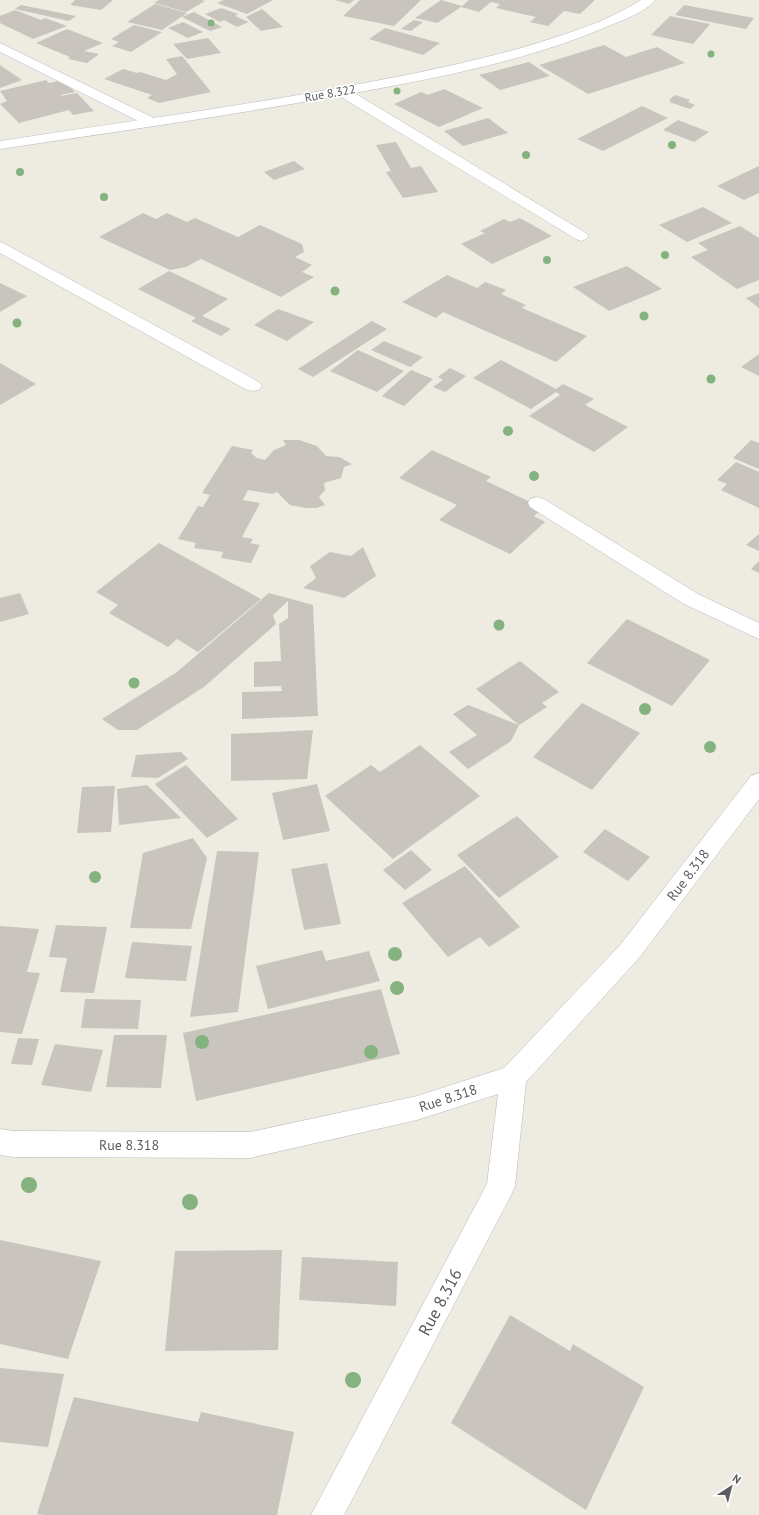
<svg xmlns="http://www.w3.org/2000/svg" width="759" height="1515" font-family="'PT Sans',sans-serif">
<rect width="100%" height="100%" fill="#eeebe1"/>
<g fill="#c9c5be">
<path d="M75 0H113L101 10 70 5Z"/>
<path d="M159 0H202L205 1 186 12 154 3Z"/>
<path d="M224 0H273L247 14 217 3Z"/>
<path d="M335 0H354L349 4Z"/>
<path d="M360 0H421L394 26 343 16Z"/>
<path d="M441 0 462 6 469 0H595L580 14 564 11 548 26 530 22 536 17 496 8 500 4 491 2 479 12 461 7 437 23 415 18Z"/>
<path d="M155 4 187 13 162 30 127 22Z"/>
<path d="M21 5 76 16 69 21 15 9Z"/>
<path d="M684 5 754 18 746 29 675 15Z"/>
<path d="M221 8 238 14 235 16 249 22 237 27 224 20 220 22 205 14Z"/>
<path d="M262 9 283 27 261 31 246 17Z"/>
<path d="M15 10 41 20 45 18 67 26 33 39 0 23V16Z"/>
<path d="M194 12 222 27 210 31 182 17Z"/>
<path d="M670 16 710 24 693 44 651 35Z"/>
<path d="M414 20 423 22 411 31 401 29Z"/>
<path d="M183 22 203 32 188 38 168 28Z"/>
<path d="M134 25 162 32 131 52 112 46 119 42 111 39Z"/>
<path d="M385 28 440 43 423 55 369 39Z"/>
<path d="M67 29 103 43 84 51 99 54 87 63 68 59 70 57 36 43Z"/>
<path d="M208 38 221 53 187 59 173 44Z"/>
<path d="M604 45 626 57 657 47 685 63 588 94 539 65Z"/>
<path d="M182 56 211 92 159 103 147 98 152 95 104 79 123 69 137 73 140 72 166 80 177 74 166 59Z"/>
<path d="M529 62 550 76 500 90 479 75Z"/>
<path d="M0 65 22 80 0 88Z"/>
<path d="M68 79V85L75 92 61 95V96L77 93 94 111 73 115 69 110 19 123 0 104 7 101 0 91 46 80 49 83Z"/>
<path d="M444 89 483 108 439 127 394 104 421 92 428 95Z"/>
<path d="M675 95 690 100 688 102 695 105 690 109 669 102 671 101 669 100Z"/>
<path d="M642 106 668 118 603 151 577 139Z"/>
<path d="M488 118 508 133 463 146 444 131Z"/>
<path d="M678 120 709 132 694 142 663 130Z"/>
<path d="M396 142 411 168 421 166 438 192 403 198 386 172 391 171 376 145Z"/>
<path d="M294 161 305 169 274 180 264 172Z"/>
<path d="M759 166V193L744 200 717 186Z"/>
<path d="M703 207 732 223 687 242 659 225Z"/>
<path d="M143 213 156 219 167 213 187 222 195 218 238 237 260 225 302 244 304 252 295 257 312 265 302 272 314 277 281 297 201 259 186 267 170 270 99 237Z"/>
<path d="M520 218 552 236 492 264 461 244 485 233 480 231 504 219 510 222Z"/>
<path d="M740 226 759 238V280L737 289 691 257 708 250 698 243Z"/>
<path d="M627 266 662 289 609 311 573 287Z"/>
<path d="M169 271 228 299 202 316 231 329 221 336 191 321 196 318 138 289Z"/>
<path d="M447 275 477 288 485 282 506 290 501 294 526 305 522 308 587 336 556 362 443 312 436 318 402 302Z"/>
<path d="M0 283 27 296 0 312Z"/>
<path d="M759 293V308L746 298Z"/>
<path d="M278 309 314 322 287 341 254 325Z"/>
<path d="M372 321 387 329 313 377 298 369Z"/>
<path d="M384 341 423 357 410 367 371 350Z"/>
<path d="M358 350 404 371 377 392 330 371Z"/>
<path d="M759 354V376L741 367Z"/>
<path d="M501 360 556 389 563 384 594 399 585 405 628 427 594 452 529 416 560 395 556 392 531 409 473 378Z"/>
<path d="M0 363 36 384 0 405Z"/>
<path d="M450 368 466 376 445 392 433 387 443 380 438 377Z"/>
<path d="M411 370 433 379 404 406 382 396Z"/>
<path d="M283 440H299L317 446 326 456 339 457 352 464 344 467 341 478 324 483 325 490 319 497 325 505 316 508H306L290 505 277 492 272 494 248 490 243 500 260 503 242 537 253 539 250 543 260 545 251 563 221 558 223 552 194 548 196 543 178 539 198 506 203 507 210 495 202 493 232 446 253 450 251 453 257 458 265 460 274 450 286 445Z"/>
<path d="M751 440 759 443V469L733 458Z"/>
<path d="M432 450 491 477 486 481 543 508 534 516 545 522 510 554 439 520 457 505 399 478Z"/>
<path d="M736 462 759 472V508L721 490 727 484 717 480Z"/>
<path d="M759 534V551L746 545Z"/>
<path d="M159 543 261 599 198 652 177 639 168 647 109 613 118 605 96 592Z"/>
<path d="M363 547 376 576 344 598 303 588 316 578 310 566 330 552 351 556Z"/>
<path d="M759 561V573L751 569Z"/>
<path d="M20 593 29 614 0 622V598Z"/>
<path d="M269 593 313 605 318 716 242 719V692L282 691 281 686 254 687V662L281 661 279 624 288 618V601L273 615 276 624 204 687 137 730H118L102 719 177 672Z"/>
<path d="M627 619 710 660 672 706 587 663Z"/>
<path d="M520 661 559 692 542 703 547 707 519 725 511 741 468 769 449 752 477 735 453 714 468 705 519 725 476 689Z"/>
<path d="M582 703 640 733 592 790 533 757Z"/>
<path d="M313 730 307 779 231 781V734Z"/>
<path d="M420 745 480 796 393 859 325 796 371 765 380 772Z"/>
<path d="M181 752 188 759 158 778 131 777 136 755Z"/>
<path d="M186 765 238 819 207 838 155 784Z"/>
<path d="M317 784 330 831 283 840 272 793Z"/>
<path d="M147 785 181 818 119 825 117 789Z"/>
<path d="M115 786 111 832 77 833 82 787Z"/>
<path d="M517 816 559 857 499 898 457 855Z"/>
<path d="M605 829 650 857 628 881 583 852Z"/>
<path d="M193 838 207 858 191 929 130 928 143 853Z"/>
<path d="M411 850 432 870 405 890 383 870Z"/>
<path d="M217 851 259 852 238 1012 190 1017Z"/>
<path d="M327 863 341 924 304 930 291 869Z"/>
<path d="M465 866 520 927 489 947 480 937 448 957 402 903Z"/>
<path d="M56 925 107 927 94 993 60 992 67 958 49 957Z"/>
<path d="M0 926 39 929 27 972 40 973 22 1034 0 1032Z"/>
<path d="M132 942 192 946 186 981 125 978Z"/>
<path d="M322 950 326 961 369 951 380 981 268 1009 256 966Z"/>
<path d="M381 989 400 1054 196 1101 183 1033Z"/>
<path d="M85 999 141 1000 138 1029 81 1028Z"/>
<path d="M114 1035H167L161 1088 106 1087Z"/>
<path d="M18 1038 39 1039 32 1065 11 1064Z"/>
<path d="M55 1044 103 1050 91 1092 41 1085Z"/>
<path d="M0 1240 101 1261 68 1359 0 1344Z"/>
<path d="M282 1250 278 1350 165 1351 175 1251Z"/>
<path d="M302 1257 398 1262 396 1306 299 1300Z"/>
<path d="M510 1315 570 1351 573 1344 644 1387 586 1510 451 1423Z"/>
<path d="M0 1368 64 1374 48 1447 0 1442Z"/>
<path d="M74 1397 198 1422 201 1412 294 1432 277 1515H44L37 1514Z"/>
</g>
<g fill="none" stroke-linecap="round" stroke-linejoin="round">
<g stroke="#b6babf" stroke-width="1">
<g id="minor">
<path d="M0 43 156 119 158 122 156 125H146L0 52Z"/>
<path d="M341 87 346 88 586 233 589 236 586 239 581 241 576 239 336 94 334 91 336 88Z"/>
<path d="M0 242 5 244 259 382 262 386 259 390 253 391 247 390 0 253Z"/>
<path d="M537 497 544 499 698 594 759 623V639L684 604 530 507 528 503 530 499Z"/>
<path d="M759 773V799L639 958 526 1082 515 1186 511 1195 344 1515H311L487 1184 498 1094 417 1120 250 1158 14 1157 0 1155V1129L14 1131 250 1132 417 1096 504 1068 621 944 751 776Z"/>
</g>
</g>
<g stroke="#b7bbc1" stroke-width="1">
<path id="secondary" d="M641 0H655C647 11 624 20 611 25 528 61 437 78 349 94 233 115 116 132 0 149V141C132 121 265 103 396 77 451 66 506 54 559 36 588 27 616 16 641 0Z"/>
</g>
<use href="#minor" fill="#fff" fill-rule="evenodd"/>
<use href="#secondary" fill="#fff" fill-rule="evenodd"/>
</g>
<g fill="#84b380">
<circle cx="211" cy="23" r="3.5"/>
<circle cx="711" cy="54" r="3.5"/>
<circle cx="397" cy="91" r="3.5"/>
<circle cx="672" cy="145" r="4"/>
<circle cx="526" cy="155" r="4"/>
<circle cx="20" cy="172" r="4"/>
<circle cx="104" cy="197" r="4"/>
<circle cx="665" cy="255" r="4"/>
<circle cx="547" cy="260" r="4"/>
<circle cx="335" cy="291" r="4.5"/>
<circle cx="644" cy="316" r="4.5"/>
<circle cx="17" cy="323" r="4.5"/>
<circle cx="711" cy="379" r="4.5"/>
<circle cx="508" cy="431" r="5"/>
<circle cx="534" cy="476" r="5"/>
<circle cx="499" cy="625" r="5.5"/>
<circle cx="134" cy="683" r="5.5"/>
<circle cx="645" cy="709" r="6"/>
<circle cx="710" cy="747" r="6"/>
<circle cx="95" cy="877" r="6"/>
<circle cx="395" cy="954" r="7"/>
<circle cx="397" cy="988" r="7"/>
<circle cx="202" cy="1042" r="7"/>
<circle cx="371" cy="1052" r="7"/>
<circle cx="29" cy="1185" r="8"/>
<circle cx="190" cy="1202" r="8"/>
<circle cx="353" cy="1380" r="8"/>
</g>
<g text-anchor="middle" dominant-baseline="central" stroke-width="3.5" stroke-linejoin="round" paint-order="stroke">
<g font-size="12" fill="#595e63" stroke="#fff">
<text transform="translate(330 93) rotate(-10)">Rue 8.322</text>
</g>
<g font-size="14" fill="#595e63" stroke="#fff">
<text transform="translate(688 875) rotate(-53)">Rue 8.318</text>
<text transform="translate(448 1098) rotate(-18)">Rue 8.318</text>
<text x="129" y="1145">Rue 8.318</text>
</g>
<g font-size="17" fill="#595e63" stroke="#fff">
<text transform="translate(440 1302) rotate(-62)">Rue 8.316</text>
</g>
</g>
<g transform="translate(731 1487) rotate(36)" stroke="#ffffff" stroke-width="3" paint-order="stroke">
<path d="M0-3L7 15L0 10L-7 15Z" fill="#595e63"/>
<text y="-6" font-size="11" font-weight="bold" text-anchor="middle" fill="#595e63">N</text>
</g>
</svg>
